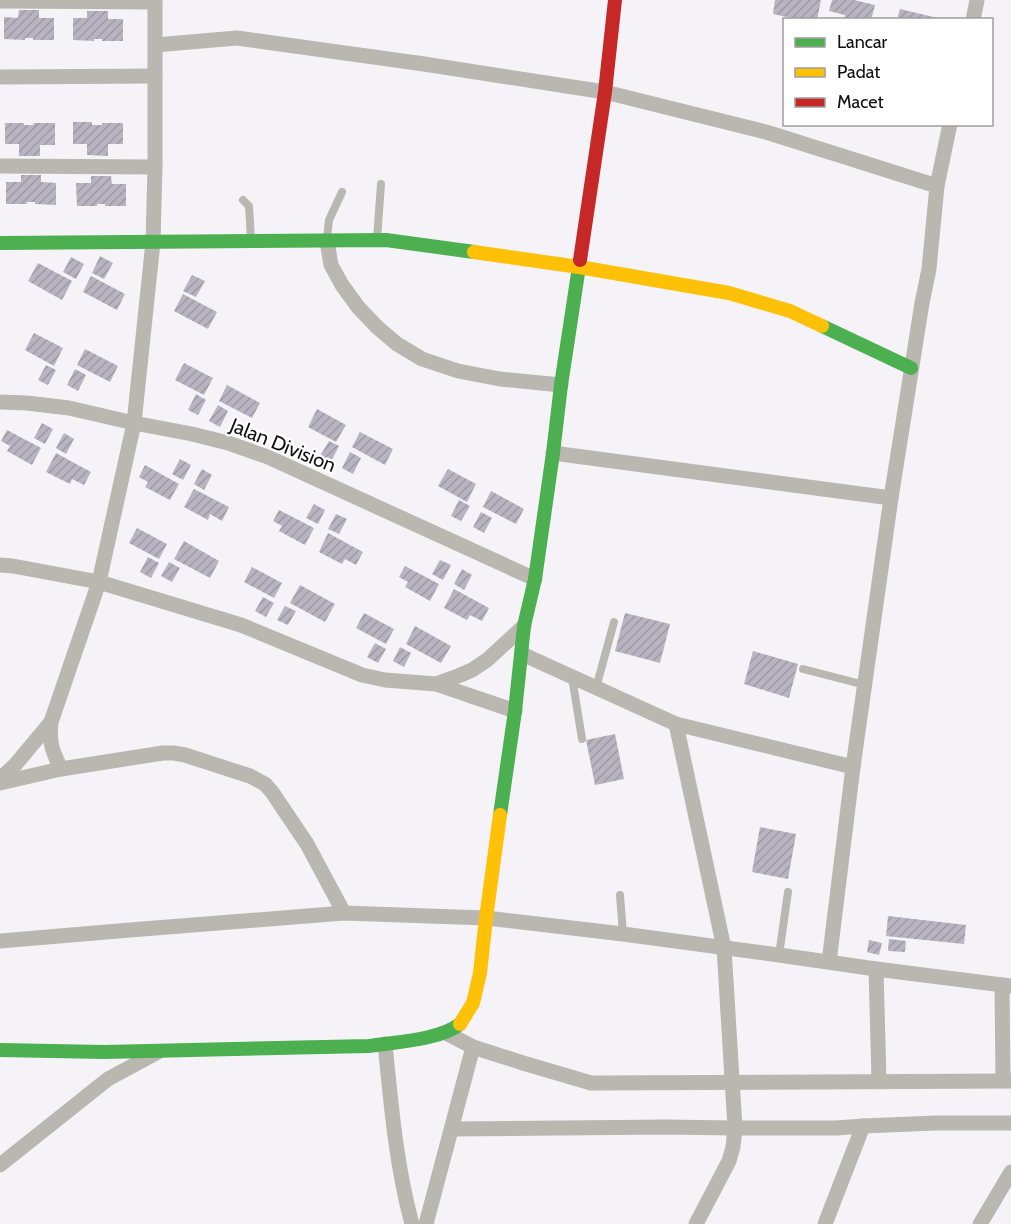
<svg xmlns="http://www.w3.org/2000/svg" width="1011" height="1224" font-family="Cabin,sans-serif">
<defs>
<pattern id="building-hatch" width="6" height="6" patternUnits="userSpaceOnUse" patternTransform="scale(1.5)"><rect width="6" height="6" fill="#b9b3c1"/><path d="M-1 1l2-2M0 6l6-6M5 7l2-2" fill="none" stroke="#9e99a5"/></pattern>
</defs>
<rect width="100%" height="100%" fill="#f5f3f7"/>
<g fill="url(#building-hatch)">
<path d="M775 0H821L817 20H801L773 14Z"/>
<path d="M832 0H854L875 5 871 20H844L845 15 829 11Z"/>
<path d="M900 9 942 19V20H897Z"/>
<path d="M19 10H39V18H54V40H33V38H25V40L4 39V17L18 18Z"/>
<path d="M87 11H108V19H123V41H102V39H94V41L73 40V18H87Z"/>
<path d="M73 122H92V125H102V123H123V144H108V156L87 155V144H73Z"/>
<path d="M5 123H24V125H33L34 123H55V145H40V156H19V144H5Z"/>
<path d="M21 175H41V182L56 183V205L35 204V202H27V204H6V182H21Z"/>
<path d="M91 176H111L112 184H126V206H105V204H97V206H77L76 183H91Z"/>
<path d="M100 256 113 263 104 279 92 273Z"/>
<path d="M71 257 84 264 76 279 63 272Z"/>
<path d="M38 263 72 281 62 300 28 281Z"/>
<path d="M192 275 205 281 196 297 183 291Z"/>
<path d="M91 276 125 294 117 310 83 292Z"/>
<path d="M183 294 217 312 208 329 174 311Z"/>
<path d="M34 333 63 348 54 366 25 350Z"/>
<path d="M85 349 118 366 110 382 77 365Z"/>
<path d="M184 363 213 378 204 395 175 380Z"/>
<path d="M46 365 56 370 48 385 38 380Z"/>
<path d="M75 369 86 375 78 391 67 385Z"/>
<path d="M227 385 260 403 252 418 219 401Z"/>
<path d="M196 394 206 400 198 415 188 410Z"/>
<path d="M218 405 228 411 220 427 209 421Z"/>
<path d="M317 409 346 425 336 442 308 427Z"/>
<path d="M42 423 53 429 45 444 34 438Z"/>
<path d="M7 430 41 448 32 465 7 451 10 446 1 441Z"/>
<path d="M360 432 393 449 385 465 352 447Z"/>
<path d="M64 433 74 439 66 454 56 448Z"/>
<path d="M329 441 339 446 331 462 320 456Z"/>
<path d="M350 452 361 458 353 474 342 468Z"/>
<path d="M56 453 91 472 84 485 72 479 70 484 46 472Z"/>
<path d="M180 459 191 465 183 480 172 474Z"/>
<path d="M145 465 179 484 170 500 145 487 148 482 139 477Z"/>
<path d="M202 469 212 475 204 490 194 484Z"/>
<path d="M448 469 476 484 467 502 438 486Z"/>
<path d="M194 489 229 507 222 521 210 514 208 520 184 507Z"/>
<path d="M491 491 524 509 516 524 483 507Z"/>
<path d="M459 500 470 506 461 521 451 516Z"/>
<path d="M314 504 325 510 318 524 306 518Z"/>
<path d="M279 510 314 528 305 545 279 531 282 526 273 521Z"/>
<path d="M481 512 492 518 484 533 473 527Z"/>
<path d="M336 514 347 519 339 534 328 529Z"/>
<path d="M137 528 167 544 159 559 129 543Z"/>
<path d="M328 533 363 552 356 565 345 559 342 564 319 552Z"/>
<path d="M184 541 219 561 210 578 174 559Z"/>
<path d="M148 557 159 563 151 578 140 572Z"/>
<path d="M440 560 451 565 443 580 432 574Z"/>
<path d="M169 562 180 568 172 582 161 576Z"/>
<path d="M405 566 439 584 430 601 405 587 408 582 399 577Z"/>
<path d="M252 567 282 583 274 598 244 582Z"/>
<path d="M462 569 472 575 464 590 454 584Z"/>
<path d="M300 585 335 604 325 622 290 603Z"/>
<path d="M454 589 489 608 482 621 470 615 467 620 444 608Z"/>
<path d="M263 597 274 603 266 617 255 611Z"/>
<path d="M285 606 296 611 288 625 277 620Z"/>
<path d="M364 613 394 629 386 644 356 628Z"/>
<path d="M625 613 670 624 660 663 615 651Z"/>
<path d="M415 626 451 646 441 663 406 644Z"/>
<path d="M375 643 386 649 378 663 367 657Z"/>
<path d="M400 647 411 653 404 667 393 661Z"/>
<path d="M753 651 798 664 789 698 744 684Z"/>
<path d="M615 734 624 779 595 785 586 740Z"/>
<path d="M760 827 796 834 788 879 752 872Z"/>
<path d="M888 916 966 925 964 944 886 936Z"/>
<path d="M889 939 906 941 905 952 888 951Z"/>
<path d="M869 940 882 943 879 955 867 952Z"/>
</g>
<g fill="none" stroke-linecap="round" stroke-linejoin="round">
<g stroke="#bab7b1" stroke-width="8">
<path d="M243 200 249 206 251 240"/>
<path d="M327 238 329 220 342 192"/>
<path d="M377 239 381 184"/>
<path d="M803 669 865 685"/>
<path d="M572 677 582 739"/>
<path d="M596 688 614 622"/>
<path d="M620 895 623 934"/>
<path d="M779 955 788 892"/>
</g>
<g stroke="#bab7b1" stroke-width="15">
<path d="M0 1 155 2"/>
<path d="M973 20 977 0"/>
<path d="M155 45 237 38 424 64 605 92 766 132 937 186"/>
<path d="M0 77 155 76"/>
<path d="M0 166 155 167"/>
<path d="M327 241 331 265 342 285 358 307 377 327 397 344 422 359 458 371 500 379 561 385"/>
<path d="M0 402 27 403 69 408 134 423 192 434 228 443 268 457 535 579"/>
<path d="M553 453 891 498"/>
<path d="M0 565 13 566 99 582 241 625 362 675 385 680 436 684 458 676 472 670 487 660 524 626"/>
<path d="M522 654 676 724 853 767"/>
<path d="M436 684 515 711"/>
<path d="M676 724 724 948 735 1128 733 1147 729 1161 696 1224"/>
<path d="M61 769C52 750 49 744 51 722L99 582 134 423 153 242 155 167V0"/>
<path d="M0 779 15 765 51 722"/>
<path d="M0 783 61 769 163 753H174L185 755 250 776 265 784 272 792 307 844 344 913"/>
<path d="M0 941 130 930 344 913 486 918 623 934 779 955 876 969 1011 986"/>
<path d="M829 962 853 767 891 498 922 303 929 269 937 186 950 124"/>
<path d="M876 969 879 1081"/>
<path d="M1002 985 1003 1081"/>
<path d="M446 1033 473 1047 523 1063 591 1083 1011 1081"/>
<path d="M385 1044C391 1104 396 1165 412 1224"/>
<path d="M452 1129 666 1127 735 1128H836L863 1126 936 1123H1011"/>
<path d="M0 1165 108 1079 158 1052"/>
<path d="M426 1224 473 1047"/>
<path d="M825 1224 863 1126"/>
<path d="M980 1224 1011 1172"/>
</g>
<g stroke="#4caf50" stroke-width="14">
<path d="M0 243 386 240 474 252"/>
<path d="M822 326 911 368"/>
<path d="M500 815 515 711 524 626 535 579 553 453 561 385 580 260"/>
<path d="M0 1050 104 1052 369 1046C395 1042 440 1040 460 1024"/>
</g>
<g stroke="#ffc107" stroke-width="14">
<path d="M474 252 579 267 729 293 790 311 822 326"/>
<path d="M460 1024 473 1003 480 973 486 918 500 815"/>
</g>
<path stroke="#c62828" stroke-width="14" d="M580 260 605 92 615 0"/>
</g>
<g text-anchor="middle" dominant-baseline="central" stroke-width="4.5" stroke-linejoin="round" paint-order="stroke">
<g font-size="20" fill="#0e0e0f" stroke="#fff">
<text transform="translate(283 445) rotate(22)">Jalan Division</text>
</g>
</g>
<rect x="783" y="18" width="210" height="108" fill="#ffffff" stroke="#9f9f9f" stroke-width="1.5"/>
<rect x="795" y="38" width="30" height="9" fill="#4caf50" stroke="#9f9f9f" stroke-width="1.5"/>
<text x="837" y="48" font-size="18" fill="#0e0e0f">Lancar</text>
<rect x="795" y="68" width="30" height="9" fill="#ffc107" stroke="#9f9f9f" stroke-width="1.5"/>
<text x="837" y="78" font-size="18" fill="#0e0e0f">Padat</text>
<rect x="795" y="98" width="30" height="9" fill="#c62828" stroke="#9f9f9f" stroke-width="1.5"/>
<text x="837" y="108" font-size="18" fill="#0e0e0f">Macet</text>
</svg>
